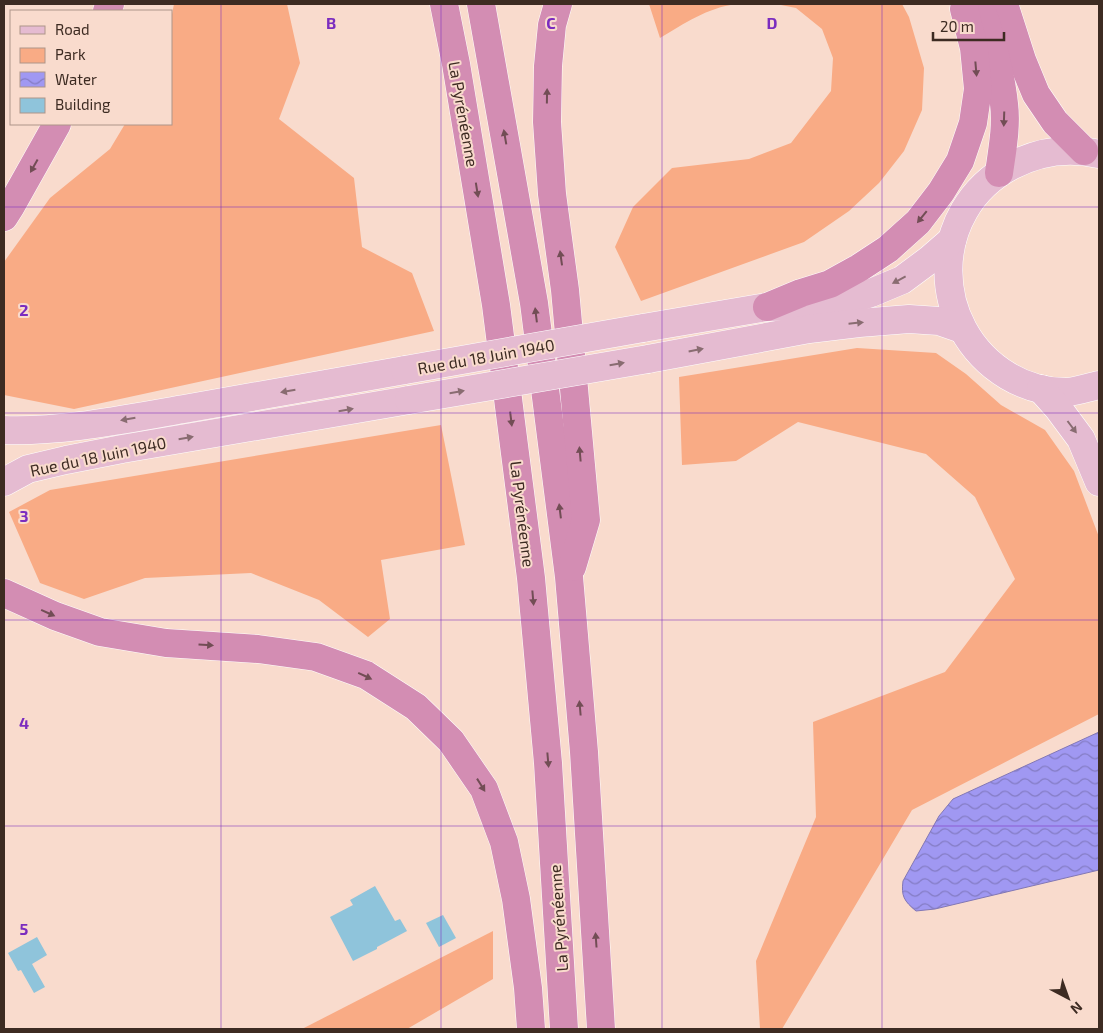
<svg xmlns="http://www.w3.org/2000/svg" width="1103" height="1033" font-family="'Exo 2',sans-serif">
<defs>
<pattern id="water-waves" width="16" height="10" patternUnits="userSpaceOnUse" patternTransform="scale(1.25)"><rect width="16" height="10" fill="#a098f2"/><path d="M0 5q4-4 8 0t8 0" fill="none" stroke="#847cc4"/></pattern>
</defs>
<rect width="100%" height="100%" fill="#f9dbcd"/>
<g fill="#f9ab85">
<path d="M174 4H287L300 63 279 119 354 178 362 247 412 273 434 331 74 409 4 395V262L50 198 110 149 125 124H171V19Z"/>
<path d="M649 4H736C707 8 685 23 660 38Z"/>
<path d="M776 4H902L909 17 924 68 922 110 904 151 879 183 849 211 804 242 641 301 615 247 633 207 672 168 749 159 791 143 831 91 833 58 822 29 796 8Z"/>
<path d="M857 348 936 353 966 374 1001 405 1045 430 1074 471 1099 537V714L912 810 782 1029H760L756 961 816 817 813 722 945 672 1015 579 975 497 926 454 798 422 736 461 682 465 679 377Z"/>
<path d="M441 425 465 545 381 560 390 619 368 637 319 600 251 573 145 578 84 599 40 583 9 512 50 490Z"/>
<path d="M493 931V979L407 1029H302Z"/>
</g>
<path fill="url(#water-waves)" stroke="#8277b4" d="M1099 732V870L935 909 916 911C904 901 901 896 903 881L939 816 953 799Z"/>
<g fill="#8fc4db">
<path d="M375 886 395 921 400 919 407 931 377 947V949L353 961 330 917 353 905 350 900Z"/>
<path d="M443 915 456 938 439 947 426 923Z"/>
<path d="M37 937 47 955 32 964 45 987 34 993 21 970 18 971 8 953Z"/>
</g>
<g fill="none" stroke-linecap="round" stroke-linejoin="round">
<g stroke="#fff" stroke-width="29">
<g id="primary">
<path d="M1099 154C1068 147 1039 151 1011 166 928 210 928 328 1008 376 1025 386 1046 392 1066 392 1076 392 1089 387 1099 385"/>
<path d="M643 328 767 307 811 306 844 302 871 293 902 280 929 260 952 240"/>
<path d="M648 359 809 329 859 323 909 319 939 321 962 329"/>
<path d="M1041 389 1058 408 1081 439 1099 482"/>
<path d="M4 430C64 432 125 419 184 409 258 396 331 383 405 370"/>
<path d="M4 482 28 469 66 460 122 449 409 400"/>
</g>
</g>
<g stroke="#fff" stroke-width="29">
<g id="motorway">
<path d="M444 4 456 64 496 305 531 578 548 763 564 1029"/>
<path d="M481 4 534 303 569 577 584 752 601 1029"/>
<path d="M558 4 552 25 548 66 547 122 552 194 565 290 586 520 572 567"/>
<path d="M1004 4 1022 60 1036 94 1055 122 1084 151"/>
<path d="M107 11 110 4"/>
<path d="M984 17C993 45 1001 74 1004 104 1007 126 1002 151 999 173"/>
<path d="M4 217 11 206 57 124"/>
<path d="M767 307 801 293 830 284 859 268 888 249 918 222 941 192 960 161 973 123 978 89 974 48 964 9 965 4"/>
<path d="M4 593 55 616 100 632 166 643 258 649 316 657 366 675 416 707 451 741 484 789 504 842 516 899 528 988 531 1029"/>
</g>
</g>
<use href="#primary" stroke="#e5bbd1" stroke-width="28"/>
<use href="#motorway" stroke="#d38db3" stroke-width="28"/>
<g stroke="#fff" stroke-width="29" stroke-linecap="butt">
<g id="primary-bridge">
<path d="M405 370 643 328"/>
<path d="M409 400 648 359"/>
</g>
</g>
<use href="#primary-bridge" stroke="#e5bbd1" stroke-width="28"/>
</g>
<defs><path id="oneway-solid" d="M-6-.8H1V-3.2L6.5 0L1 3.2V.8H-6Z" transform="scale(1.25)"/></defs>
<g fill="#724d55">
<use href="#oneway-solid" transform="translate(976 69) rotate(85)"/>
<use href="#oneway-solid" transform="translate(547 96) rotate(-89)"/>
<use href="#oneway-solid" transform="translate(1004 119) rotate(92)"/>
<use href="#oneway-solid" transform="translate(505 137) rotate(-100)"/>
<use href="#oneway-solid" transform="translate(34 166) rotate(119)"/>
<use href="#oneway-solid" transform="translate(477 190) rotate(81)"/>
<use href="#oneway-solid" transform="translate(922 217) rotate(129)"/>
<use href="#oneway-solid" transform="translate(561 258) rotate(-98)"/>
<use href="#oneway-solid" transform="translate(536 315) rotate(-97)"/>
<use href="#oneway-solid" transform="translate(511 419) rotate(83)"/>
<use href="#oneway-solid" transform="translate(580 454) rotate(-95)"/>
<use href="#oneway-solid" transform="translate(560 511) rotate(-97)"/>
<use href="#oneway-solid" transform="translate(533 598) rotate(85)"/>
<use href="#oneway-solid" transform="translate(48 613) rotate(24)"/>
<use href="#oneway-solid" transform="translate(206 645) rotate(4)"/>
<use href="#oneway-solid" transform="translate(365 676) rotate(25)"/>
<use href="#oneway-solid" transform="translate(580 708) rotate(-95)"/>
<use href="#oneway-solid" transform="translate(548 760) rotate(85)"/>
<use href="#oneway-solid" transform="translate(481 785) rotate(58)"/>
<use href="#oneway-solid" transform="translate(596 940) rotate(-94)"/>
</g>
<g fill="#896c71">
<use href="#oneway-solid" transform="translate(899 280) rotate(152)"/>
<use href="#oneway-solid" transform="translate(856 323) rotate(-6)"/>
<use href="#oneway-solid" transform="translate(696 350) rotate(-11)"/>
<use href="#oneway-solid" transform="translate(617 364) rotate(-10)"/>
<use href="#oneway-solid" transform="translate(288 391) rotate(170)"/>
<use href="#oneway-solid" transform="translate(457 392) rotate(-10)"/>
<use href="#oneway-solid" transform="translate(346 410) rotate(-10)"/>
<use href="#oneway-solid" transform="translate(128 419) rotate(170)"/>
<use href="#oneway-solid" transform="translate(1072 427) rotate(53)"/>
<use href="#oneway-solid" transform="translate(186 438) rotate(-10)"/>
</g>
<path fill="none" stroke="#7b2cbf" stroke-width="1" stroke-opacity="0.55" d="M221 4V1029M441 4V1029M662 4V1029M882 4V1029M4 207H1099M4 413H1099M4 620H1099M4 826H1099"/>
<g text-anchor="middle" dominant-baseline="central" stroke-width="4" stroke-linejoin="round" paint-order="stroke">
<g font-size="16" fill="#3d2b22" stroke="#f9dbcd">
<text transform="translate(464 114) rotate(80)">La Pyrénéenne</text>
<text transform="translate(486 356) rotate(-10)">Rue du 18 Juin 1940</text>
<text transform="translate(98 456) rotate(-12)">Rue du 18 Juin 1940</text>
<text transform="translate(523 514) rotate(83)">La Pyrénéenne</text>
<text transform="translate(558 918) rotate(-94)">La Pyrénéenne</text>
</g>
</g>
<g font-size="16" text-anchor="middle" font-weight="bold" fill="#7b2cbf" stroke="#f9dbcd" stroke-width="4" stroke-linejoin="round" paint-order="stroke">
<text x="331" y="29">B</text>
<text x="551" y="29">C</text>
<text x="772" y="29">D</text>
<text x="24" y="316">2</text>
<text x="24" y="522">3</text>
<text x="24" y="729">4</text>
<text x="24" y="935">5</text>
</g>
<rect width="1103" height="1033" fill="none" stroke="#3d2b22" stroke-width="10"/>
<rect x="10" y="10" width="162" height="115" fill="#f9dbcd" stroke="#ae9589"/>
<rect x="20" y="26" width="25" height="8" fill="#e5bbd1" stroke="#ae9589"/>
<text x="55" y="35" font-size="15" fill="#3d2b22">Road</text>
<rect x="20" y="48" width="25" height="15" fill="#f9ab85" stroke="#ae9589"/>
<text x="55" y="60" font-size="15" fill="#3d2b22">Park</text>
<rect x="20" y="72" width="25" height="15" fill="url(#water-waves)" stroke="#ae9589"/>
<text x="55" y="85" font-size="15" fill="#3d2b22">Water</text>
<rect x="20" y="98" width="25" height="15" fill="#8fc4db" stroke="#ae9589"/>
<text x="55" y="110" font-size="15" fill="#3d2b22">Building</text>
<g transform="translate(1068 998) rotate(139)" stroke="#f9dbcd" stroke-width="4" paint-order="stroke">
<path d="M0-4L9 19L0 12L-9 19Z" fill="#3d2b22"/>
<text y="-8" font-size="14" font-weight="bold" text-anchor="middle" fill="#3d2b22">N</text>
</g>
<path d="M933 32v8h71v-8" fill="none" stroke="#3d2b22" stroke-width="2.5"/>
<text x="940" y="32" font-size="15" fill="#3d2b22" stroke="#f9dbcd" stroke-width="4" paint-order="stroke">20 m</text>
</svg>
